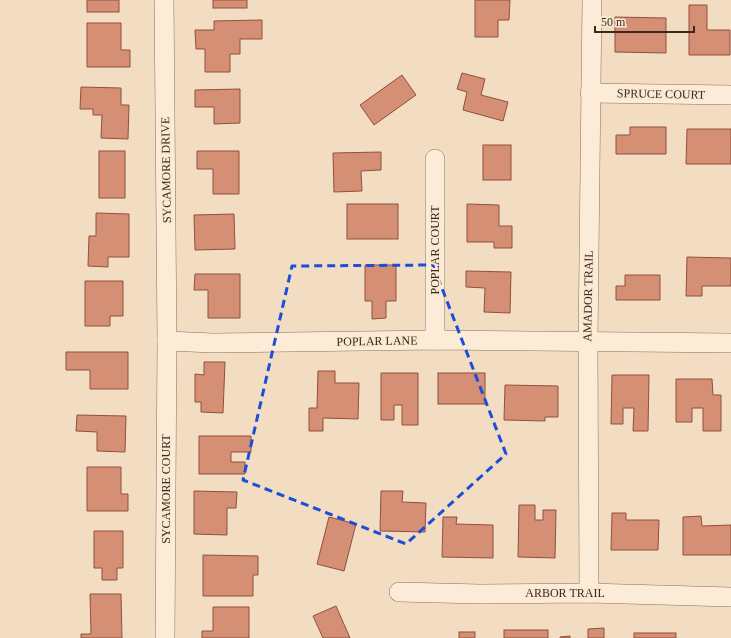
<svg xmlns="http://www.w3.org/2000/svg" width="731" height="638" font-family="Georgia,serif">
<rect width="100%" height="100%" fill="#f2ddc3"/>
<g fill="#d48f75" stroke="#91503b">
<rect x="87" y="0" width="32" height="12"/>
<rect x="213" y="0" width="34" height="8"/>
<path d="M475 0H510L509 20H498V37H475Z"/>
<path d="M689 5H707V30H730V55H689Z"/>
<path d="M615 17 666 18V53L615 52Z"/>
<path d="M262 20V39H240V54H230V72H205V49H196L195 30H214V21Z"/>
<path d="M87 23H121V50H130V67H87Z"/>
<path d="M462 73 485 79 481 95 508 102 503 121 463 110 467 92 457 89Z"/>
<path d="M402 75 416 95 374 125 360 105Z"/>
<path d="M81 87 121 88V105H129L128 139 101 138 102 115H93V109H80Z"/>
<path d="M240 89V123L214 124V107H195V90Z"/>
<path d="M630 127H666V154H616V135H630Z"/>
<path d="M687 129H731V164H686Z"/>
<rect x="483" y="145" width="28" height="35"/>
<rect x="99" y="151" width="26" height="47"/>
<path d="M197 151H239V194H213V169H197Z"/>
<path d="M381 152V170L361 171 362 191 334 192 333 153Z"/>
<rect x="347" y="204" width="51" height="35"/>
<path d="M467 204 499 205V226H512V248H494V242H467Z"/>
<path d="M96 213 129 214V257H108V267L88 266 89 236H96Z"/>
<path d="M234 214 235 249 195 250 194 215Z"/>
<path d="M687 257 731 258V286H702V296H686Z"/>
<path d="M365 265H396V301H386V318L372 319V301H365Z"/>
<path d="M466 271 511 272 510 313 484 312 485 288 466 287Z"/>
<path d="M195 274H240V318H208V290H194Z"/>
<path d="M625 275H660V300H616V286H625Z"/>
<path d="M85 281H123V316H110V326H85Z"/>
<path d="M66 352H128V389H90V370H66Z"/>
<path d="M204 362H225L223 413 201 412V402H195V374L204 375Z"/>
<path d="M318 371H335V383H359L358 419 323 418V431H309V408H317Z"/>
<path d="M381 373H418V425H402V405H394V420H381Z"/>
<rect x="438" y="373" width="47" height="31"/>
<path d="M612 375H649L648 431H633L634 408H623V424H611Z"/>
<path d="M676 379H712L713 395H721V431H703V408H692V422H676Z"/>
<path d="M505 385 558 386V417H545V421L504 420Z"/>
<path d="M77 415 126 416 125 452 97 451V432L76 431Z"/>
<path d="M199 436H251V452H231V462H245V474H199Z"/>
<path d="M87 467H121V494H128V511H87Z"/>
<path d="M194 491 237 492 236 508H227V535L194 534Z"/>
<path d="M381 491H403L402 502 426 503 425 532 380 531Z"/>
<path d="M519 505H535V520H543V510H556L555 558 518 557Z"/>
<path d="M612 513H626V520H659L658 550H611Z"/>
<path d="M701 516 702 526 731 525V555H683V517Z"/>
<path d="M329 517 356 524 344 571 317 564Z"/>
<path d="M443 517H457L456 524 493 525V558L442 557Z"/>
<path d="M94 531H123V568H117V580H102V568H94Z"/>
<path d="M203 555 258 556V575H253V596H203Z"/>
<path d="M90 594H121L122 638H81V634H91Z"/>
<path d="M336 606 350 638H323L313 616Z"/>
<path d="M213 607H249V638H202V631H213Z"/>
<path d="M604 628V638H588V629Z"/>
<rect x="504" y="630" width="44" height="8"/>
<rect x="459" y="632" width="16" height="6"/>
<rect x="634" y="633" width="42" height="5"/>
<path d="M570 636V638H560V637Z"/>
</g>
<g fill="none" stroke-linecap="round" stroke-linejoin="round">
<g stroke="#8f6d57" stroke-width="20">
<g id="minor">
<path d="M164 0 167 341 165 638"/>
<path d="M590 93 731 95"/>
<path d="M435 159V340"/>
<path d="M167 341 213 343 435 340 731 343"/>
<path d="M399 592 480 594 589 593 731 597"/>
<path d="M589 593 588 341 592 0"/>
</g>
</g>
<use href="#minor" stroke="#fcecd7" stroke-width="19"/>
</g>
<path fill="none" stroke="#1d4ed8" stroke-width="3" stroke-dasharray="8 5" stroke-linejoin="round" d="M433 265 506 454 406 544 243 480 292 266Z"/>
<g text-anchor="middle" dominant-baseline="central" stroke-width="4" stroke-linejoin="round" paint-order="stroke">
<g font-size="12" fill="#3d281d" stroke="#f9e9d3">
<text transform="translate(661 94) rotate(1)">SPRUCE COURT</text>
<text transform="translate(166 170) rotate(-91)">SYCAMORE DRIVE</text>
<text transform="translate(435 250) rotate(-90)">POPLAR COURT</text>
<text transform="translate(588 296) rotate(-89)">AMADOR TRAIL</text>
<text transform="translate(377 341) rotate(-1)">POPLAR LANE</text>
<text transform="translate(166 489) rotate(-90)">SYCAMORE COURT</text>
<text x="565" y="593">ARBOR TRAIL</text>
</g>
</g>
<path d="M595 26v6h99v-6" fill="none" stroke="#3d281d" stroke-width="2"/>
<text x="601" y="26" font-size="12" fill="#3d281d" stroke="#f9e9d3" stroke-width="3" paint-order="stroke">50 m</text>
</svg>
